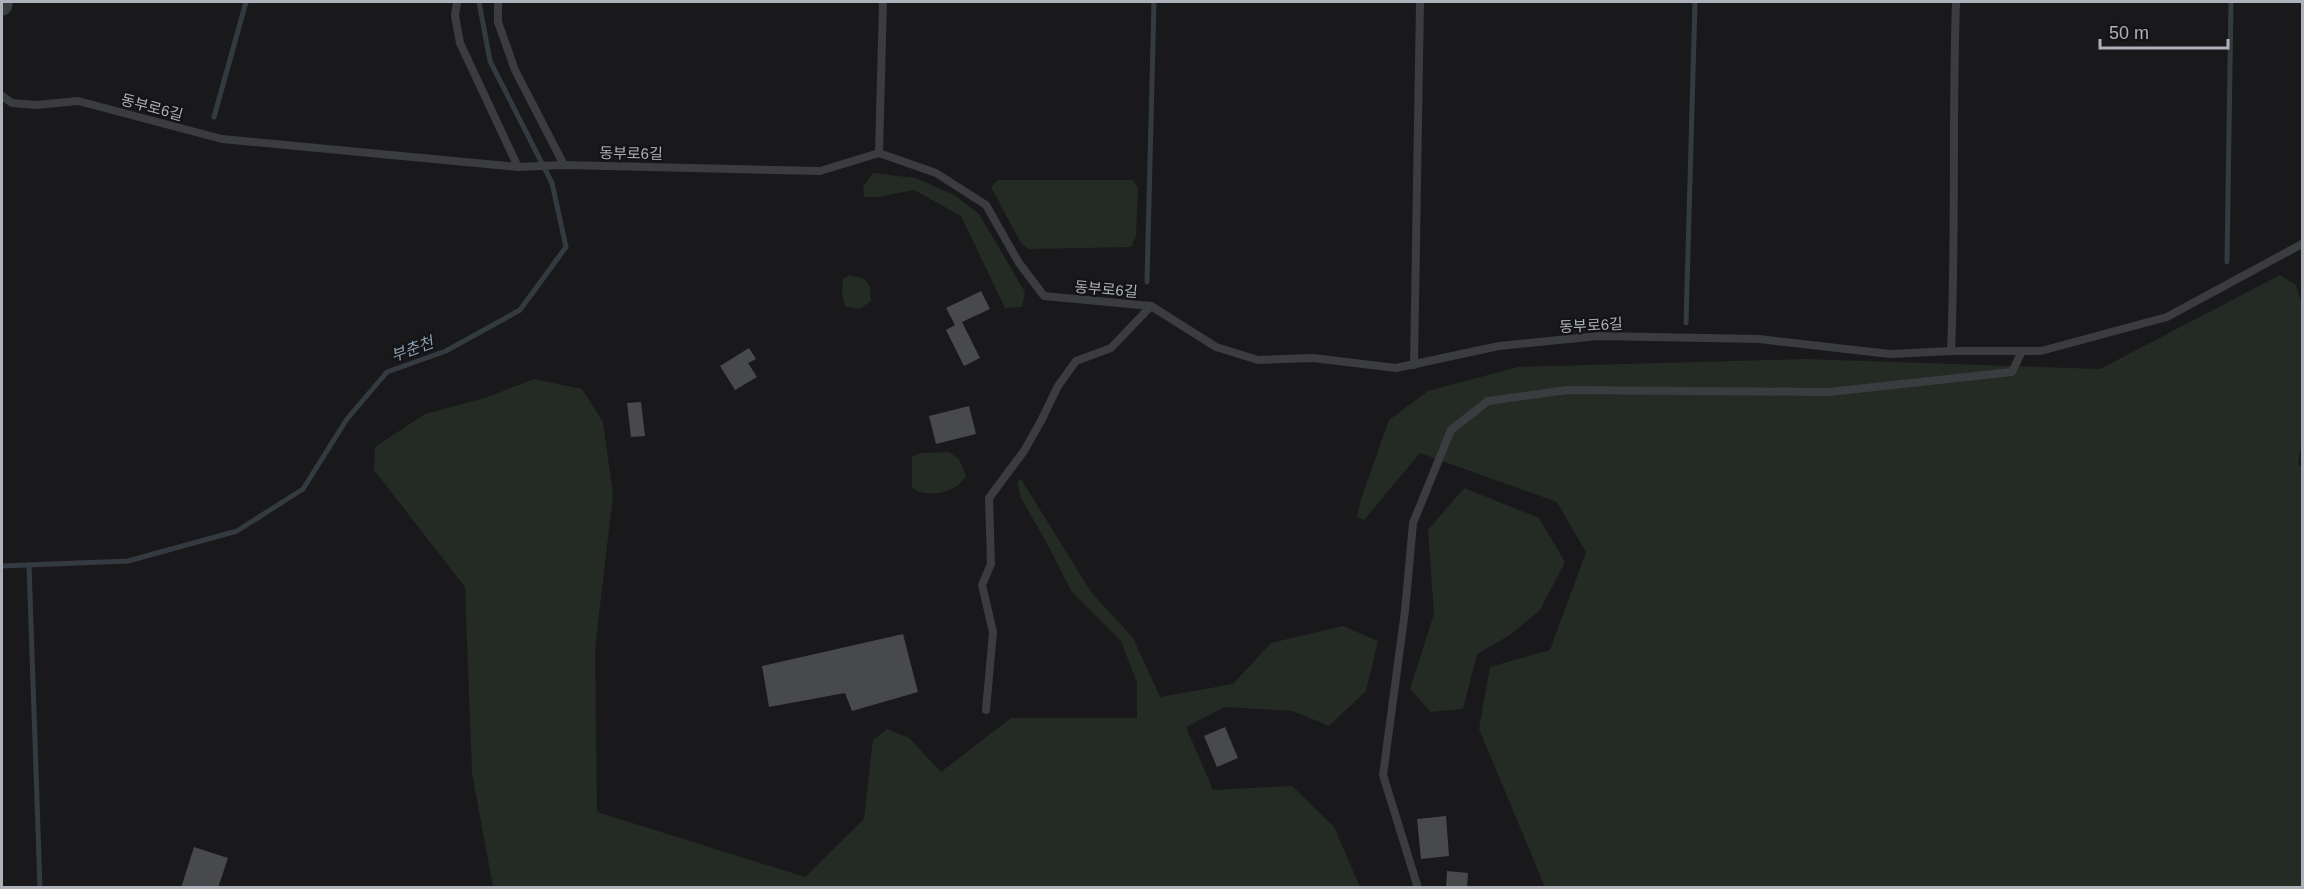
<svg xmlns="http://www.w3.org/2000/svg" width="2304" height="889" font-family="Helvetica,'Noto Sans KR',sans-serif">
<rect width="100%" height="100%" fill="#19191b"/>
<g fill="#242b24">
<path d="M873 173 915 178 954 195 979 214 1025 292 1022 307 1005 308 961 216 914 190 878 197H864L863 187Z"/>
<path d="M998 180H1133L1138 188 1136 236 1131 247 1029 249 1021 243 991 187Z"/>
<path d="M850 275 865 279 870 287 871 301 859 309 845 306 842 294 843 279Z"/>
<path d="M2280 275 2296 285 2302 306V439L2298 465 2302 467V887H1545L1479 729 1490 667 1550 650 1586 552 1557 502 1420 453 1364 520 1357 517 1361 499 1389 420 1428 391 1518 367 1805 359 2100 369Z"/>
<path d="M534 379 582 389 603 422 613 495 595 649 597 812 805 877 864 819 873 740 887 729 909 738 941 772 1011 718H1137V683L1121 641 1071 591 1049 547 1021 498 1017 482 1021 479 1091 592 1133 638 1160 697 1233 684 1271 643 1343 626 1378 641 1366 691 1329 726 1293 711 1225 707 1186 727 1213 790 1292 786 1334 827 1360 887H493L472 773 465 587 374 470 375 447 425 414 485 398Z"/>
<path d="M949 452 959 459 966 476C956 493 929 499 912 488V457L921 453Z"/>
<path d="M1464 488 1539 518 1565 562 1540 610 1510 635 1477 654 1463 709 1431 712 1410 689 1434 614 1428 530Z"/>
</g>
<g fill="none" stroke-linecap="round" stroke-linejoin="round">
<g stroke="#333b40" stroke-width="5">
<path d="M214 117 246 2"/>
<path d="M2227 262 2231 2"/>
<path d="M1147 282 1154 2"/>
<path d="M1686 323 1695 2"/>
<path d="M29 565 40 888"/>
<path d="M2 566 128 561 237 531 303 489 347 419 387 372 446 351 520 310 566 247 552 183 490 61 479 2"/>
</g>
</g>
<g fill="#48494d">
<path d="M981 291 990 309 962 322 980 358 964 366 946 330 955 325 946 308Z"/>
<path d="M749 348 756 359 748 363 757 377 735 390 720 366Z"/>
<path d="M641 402 645 436 631 437 627 403Z"/>
<path d="M969 406 976 434 936 444 929 416Z"/>
<path d="M903 634 918 692 852 711 845 693 769 707 762 666Z"/>
<path d="M1225 727 1238 758 1217 767 1204 736Z"/>
<path d="M1446 816 1449 856 1421 859 1417 819Z"/>
<path d="M194 847 228 858 218 888H181Z"/>
<path d="M1447 871 1468 873 1467 888H1446Z"/>
</g>
<g fill="none" stroke-linecap="round" stroke-linejoin="round">
<g stroke="#3b3c40" stroke-width="8">
<path d="M457 2 455 16 460 43 518 167"/>
<path d="M498 2V22L515 70 564 165"/>
<path d="M2 96 12 103 36 105 78 101 222 139 518 167 564 165 820 171 879 153 936 173 986 205 1019 263 1044 296 1151 306 1216 347 1258 360 1313 358 1396 368 1499 346 1598 336 1759 339 1890 354 1951 351C1956 235 1952 118 1956 2"/>
<path d="M879 153 883 2"/>
<path d="M1951 351H2041L2167 317 2302 244"/>
<path d="M1414 365 1420 2"/>
<path d="M986 710 993 632 982 585 991 564 989 498 1024 451 1041 421 1058 386 1076 361 1111 348 1151 306"/>
<path d="M1418 888 1383 775 1405 611 1413 523 1451 430 1488 401 1567 390 1829 392 2012 372 2022 351"/>
</g>
<path stroke="#3b3c40" stroke-width="21" d="M2 5V2"/>
</g>
<g text-anchor="middle" dominant-baseline="central" stroke-width="4.5" stroke-linejoin="round" paint-order="stroke">
<g font-size="15" fill="#adb1b9" stroke="#141416">
<text transform="translate(152 107) rotate(15)">동부로6길</text>
<text transform="translate(631 153) rotate(1)">동부로6길</text>
<text transform="translate(1106 289) rotate(5)">동부로6길</text>
<text transform="translate(1591 325) rotate(-3)">동부로6길</text>
</g>
<g font-size="16" font-style="italic" fill="#899faf" stroke="#141416">
<text transform="translate(412 349) rotate(-20)">부춘천</text>
</g>
</g>
<rect width="2304" height="889" fill="none" stroke="#adb1b9" stroke-width="6"/>
<path d="M2100 39v9h128v-9" fill="none" stroke="#adb1b9" stroke-width="3"/>
<text x="2109" y="39" font-size="18" fill="#adb1b9" stroke="#141416" stroke-width="4.5" paint-order="stroke">50 m</text>
</svg>
